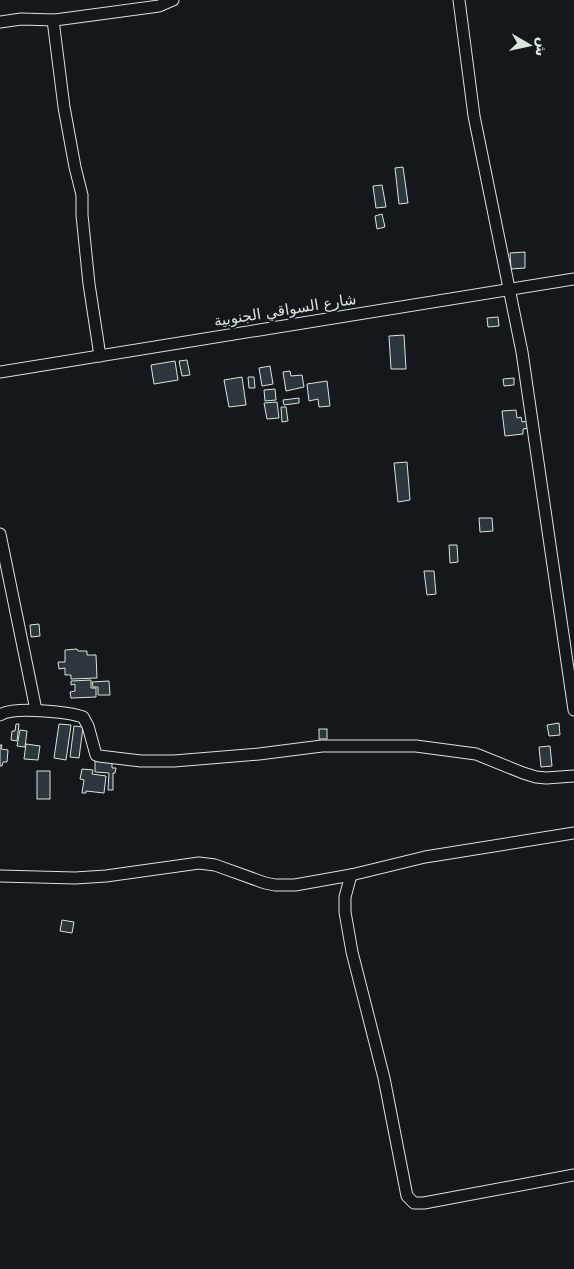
<svg xmlns="http://www.w3.org/2000/svg" width="574" height="1269" font-family="'DejaVu Sans',Vazirmatn,sans-serif">
<rect width="100%" height="100%" fill="#14181c"/>
<g fill="#2c363c" stroke="#d8e6dc">
<path d="M403 167 408 203 399 204 395 168Z"/>
<path d="M382 185 386 207 376 208 373 186Z"/>
<path d="M382 214 385 227 377 229 375 216Z"/>
<path d="M525 252V268L511 269 510 253Z"/>
<path d="M498 317 499 326 488 327 487 318Z"/>
<path d="M404 335 406 369H391L389 336Z"/>
<path d="M187 360 190 375 182 376 179 361Z"/>
<path d="M175 361 178 380 154 384 151 365Z"/>
<path d="M270 366 273 384 262 386 259 368Z"/>
<path d="M290 371 291 376 302 375 304 387 286 391 283 372Z"/>
<path d="M242 377 246 405 229 407 224 380Z"/>
<path d="M248 377H254L255 388H249Z"/>
<path d="M514 378V385L504 386 503 379Z"/>
<path d="M327 381 330 406 319 407 318 399 309 401 307 384Z"/>
<path d="M275 389 276 400 265 401 264 390Z"/>
<path d="M299 398V403L284 405 283 400Z"/>
<path d="M277 402 279 418 267 419 264 403Z"/>
<path d="M281 407H286L288 421 282 422Z"/>
<path d="M516 410 517 418 521 417 522 422 528 421 529 428 523 429V434L505 436 502 411Z"/>
<path d="M407 462 410 500 398 502 394 463Z"/>
<path d="M479 518H492L493 531 480 532Z"/>
<path d="M449 545H457L458 562 450 563Z"/>
<path d="M424 571H434L436 594 427 595Z"/>
<path d="M39 624 40 636 31 637 30 625Z"/>
<path d="M77 649 78 651H87V655H96L97 678 71 679V675H65V668L59 669 58 662H65V650Z"/>
<path d="M91 680V688H96V697L71 698 70 692 75 691V684L71 685V681Z"/>
<path d="M109 681 110 695H98V687H93L92 682Z"/>
<path d="M559 723 560 735 549 736 547 725Z"/>
<path d="M16 724H19L17 741 11 740 12 731H15Z"/>
<path d="M59 724 71 725 66 760 54 758Z"/>
<path d="M74 726 83 727 79 758 70 757Z"/>
<rect x="319" y="729" width="8" height="10"/>
<path d="M20 730 27 731 25 747 17 746Z"/>
<path d="M26 744 40 746 38 760 24 759Z"/>
<path d="M0 745H2L1 749 8 750 7 762H3L2 766H0Z"/>
<path d="M550 746 552 766 541 767 539 747Z"/>
<path d="M95 759H112V768H116L115 773H113V790H108L109 773 95 772Z"/>
<path d="M82 769 93 770 92 774 106 776 104 793 86 791V793H82L84 780 80 779Z"/>
<rect x="37" y="771" width="13" height="28"/>
<path d="M62 920 74 922 72 933 60 931Z"/>
</g>
<g fill="none" stroke-linecap="round" stroke-linejoin="round">
<g stroke="#d8e6dc" stroke-width="13">
<g id="minor">
<path d="M459 0 474 116 522 352 574 710"/>
<path d="M53 20 64 107 75 167 82 195V215L89 284 100 356"/>
<path d="M0 22 21 19 55 20 159 6 173 0"/>
<path d="M0 372 574 279"/>
<path d="M0 534 36 710"/>
<path d="M0 715C13 706 68 712 83 717L88 726 96 755 99 756 141 761H174L259 754 322 746H416L476 754 523 773 536 777 546 778 574 776"/>
<path d="M351 875 345 897V912L352 952 384 1078 407 1196 414 1203H424L574 1175"/>
<path d="M0 876 75 878 106 876 199 863 215 865 265 883 275 885H295L351 875 425 857 574 833"/>
</g>
</g>
<use href="#minor" stroke="#14181c" stroke-width="11"/>
</g>
<g text-anchor="middle" dominant-baseline="central" stroke-width="4" stroke-linejoin="round" paint-order="stroke">
<g font-size="15" fill="#d8e6dc" stroke="#14181c">
<text transform="translate(285 310) rotate(-9)">شارع السواقي الجنوبية</text>
</g>
</g>
<g transform="translate(529 45) rotate(99)" stroke="#14181c" stroke-width="4" paint-order="stroke">
<path d="M0-4L9 19L0 12L-9 19Z" fill="#d8e6dc"/>
<text y="-8" font-size="14" font-weight="bold" text-anchor="middle" fill="#d8e6dc">ش</text>
</g>
</svg>
